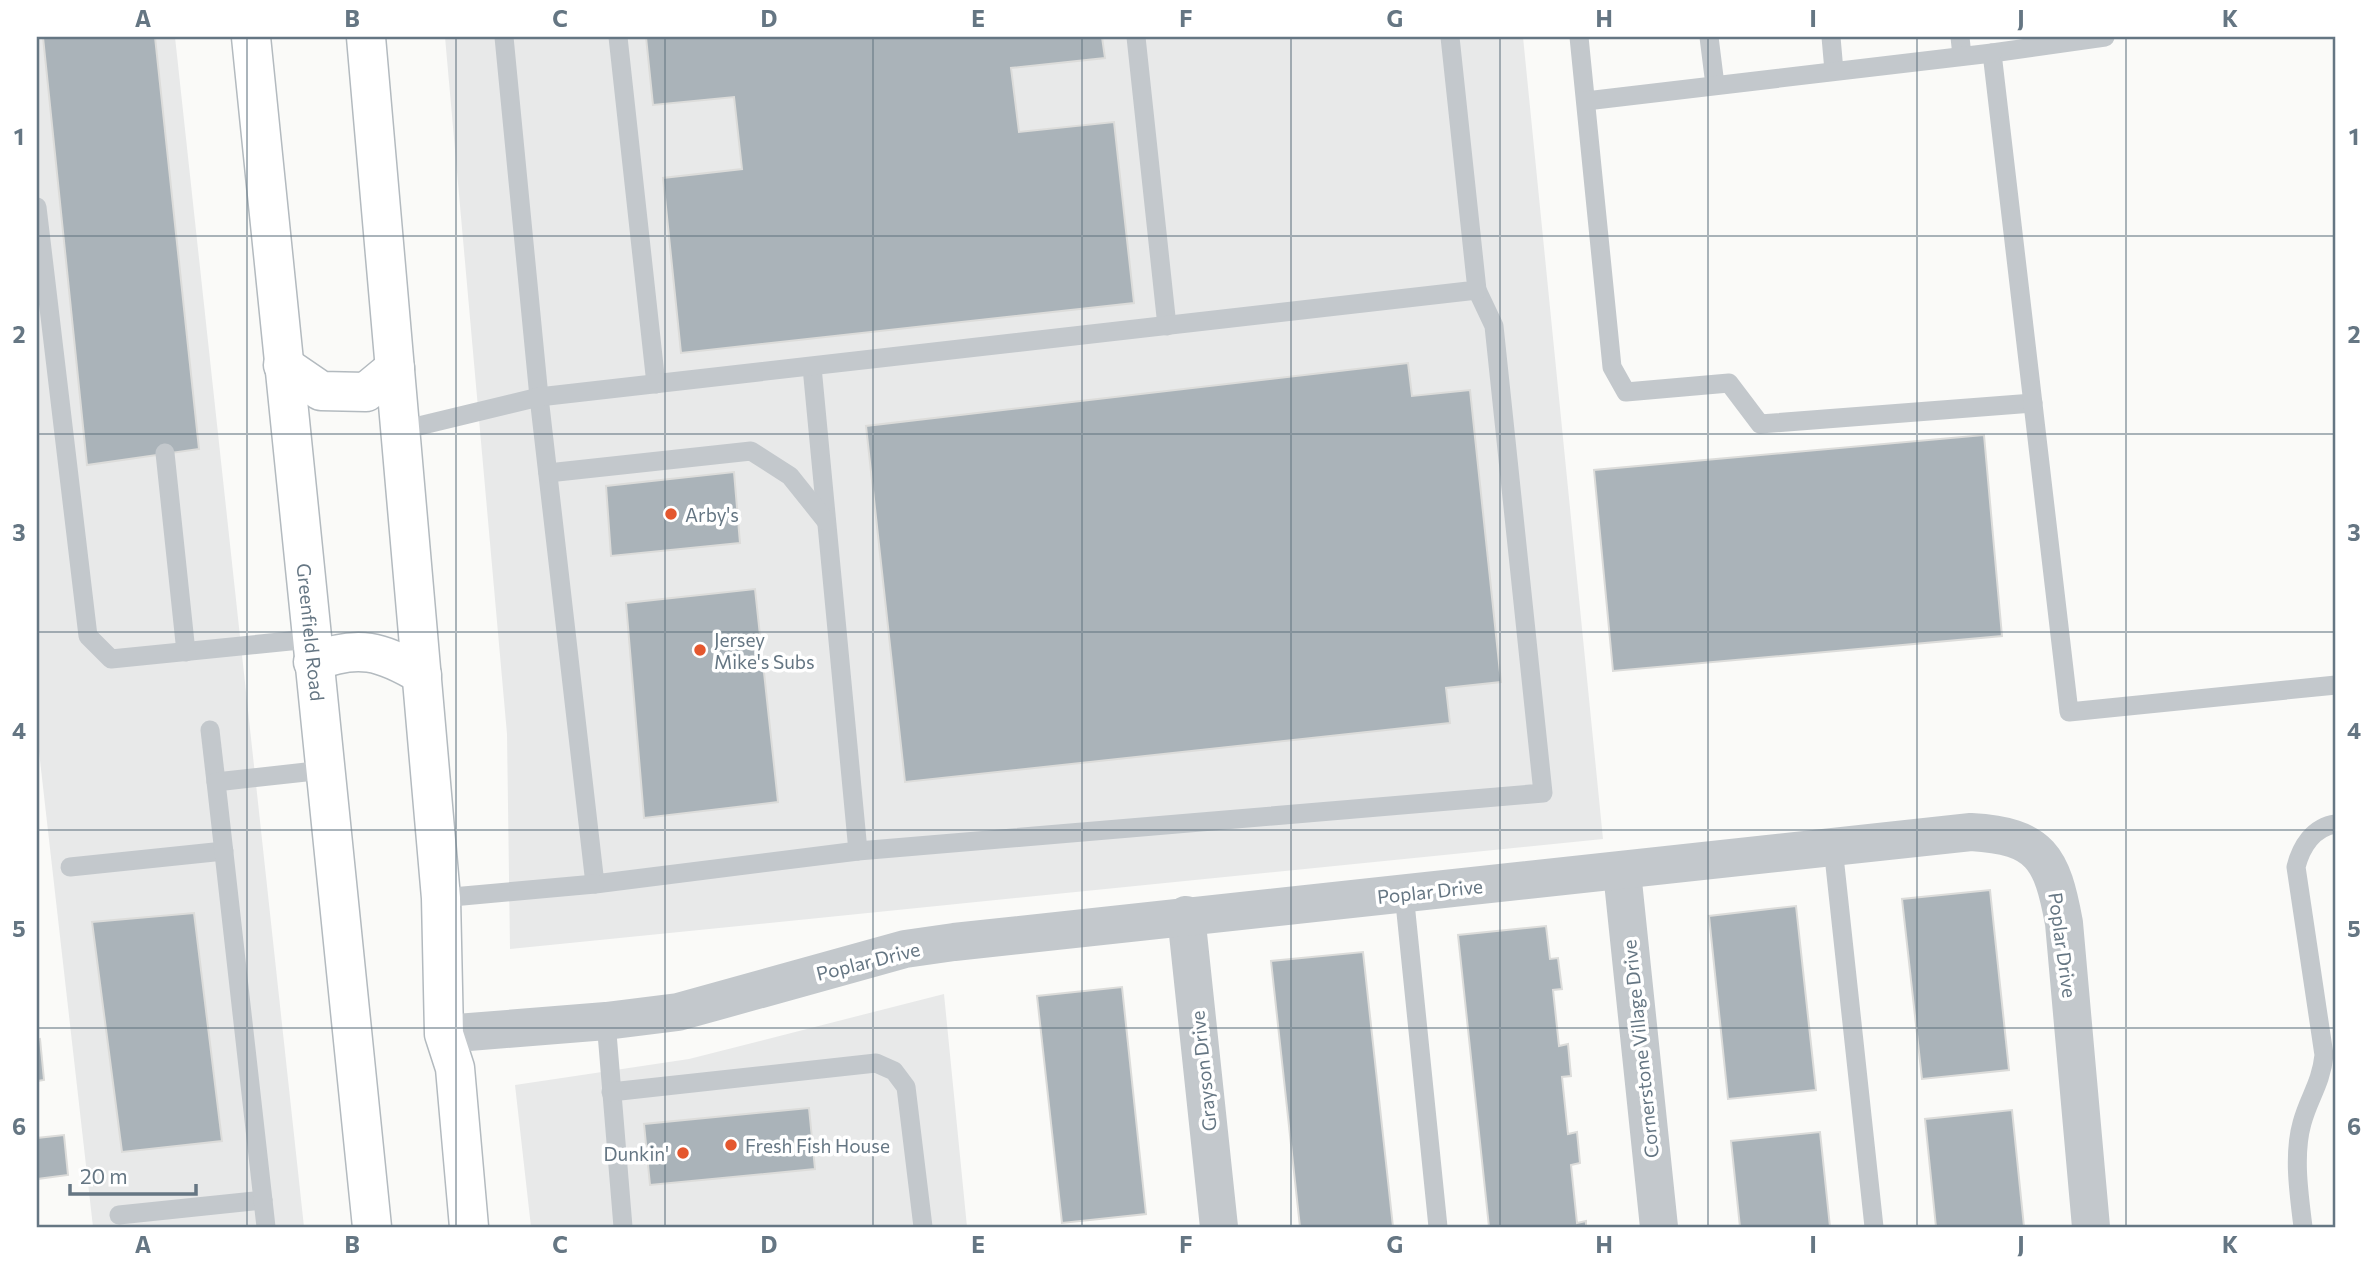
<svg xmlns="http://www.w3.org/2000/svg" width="2373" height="1264" font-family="Commissioner,sans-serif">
<rect width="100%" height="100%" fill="#fafaf8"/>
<g fill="#e8e9e9">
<path d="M37 37H175L304 1227H93L37 734Z"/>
<path d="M445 37H1523L1603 839 510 949 507 734Z"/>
<path d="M944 994 967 1227H531L515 1085 689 1059Z"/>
</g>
<g fill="#aab3b9" stroke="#dcdcda" stroke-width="2">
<path d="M43 37H155L199 449 87 465Z"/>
<path d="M646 37H1102L1105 58 1011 68 1019 132 1114 122 1134 303 681 353 663 178 742 169 734 97 653 105Z"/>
<path d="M1408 363 1412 396 1470 390 1501 682 1446 688 1450 723 905 782 866 426Z"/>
<path d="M1984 435 2002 636 1613 671 1594 470Z"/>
<path d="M734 472 740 543 611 556 606 486Z"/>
<path d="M755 589 778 802 644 818 626 603Z"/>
<path d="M1990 890 2009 1070 1922 1079 1902 899Z"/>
<path d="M1796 906 1816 1090 1728 1099 1709 916Z"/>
<path d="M194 913 222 1141 122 1152 92 922Z"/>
<path d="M1546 926 1550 959 1558 958 1562 989 1553 990 1559 1046 1568 1044 1571 1076 1562 1077 1568 1134 1577 1132 1580 1163 1571 1165 1577 1223 1586 1221V1227H1489L1458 935Z"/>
<path d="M1363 952 1393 1227H1300L1271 961Z"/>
<path d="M1122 987 1146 1214 1062 1223 1037 996Z"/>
<path d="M40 1039 44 1080 37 1081V1040Z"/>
<path d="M809 1108 815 1169 650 1185 644 1124Z"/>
<path d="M2012 1110 2024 1227H1936L1925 1119Z"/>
<path d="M1820 1132 1830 1227H1740L1731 1141Z"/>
<path d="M64 1135 68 1175 37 1179V1138Z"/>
</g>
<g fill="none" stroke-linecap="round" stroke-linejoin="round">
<g stroke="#b3babf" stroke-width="41">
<g id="secondary">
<path id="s1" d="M251 37 372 1227"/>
<path d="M366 37 441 898 444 1034 455 1068 469 1227"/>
<path d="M283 365 321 391 366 392 395 368"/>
<path d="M313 662C358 644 382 651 422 675"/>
</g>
</g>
<g stroke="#c3c8cc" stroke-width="19">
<path d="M504 37 539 397 595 884 858 851 1543 793 1494 326 1477 290"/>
<path d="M618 37 656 384"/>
<path d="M1136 37 1167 326"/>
<path d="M1579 37 1612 367 1626 392 1729 383 1760 424 2033 403"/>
<path d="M1709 37 1715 85"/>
<path d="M1831 37 1834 71"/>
<path d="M1960 37 1962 56"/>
<path d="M2105 37 1992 53 2069 712 2336 685"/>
<path d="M1586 101 1992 53"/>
<path d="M37 207 88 636 111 659 310 639"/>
<path d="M812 367 858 851"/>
<path d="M398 431 539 397 1477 290 1450 37"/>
<path d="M165 453 186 652"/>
<path d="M548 473 751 451 790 476 826 521"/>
<path d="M210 730 216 782"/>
<path d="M1833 847 1874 1227"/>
<path d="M70 867 224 851"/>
<path d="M1404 893 1438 1227"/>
<path d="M441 898 595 884"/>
<path d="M606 1021 623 1227"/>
<path d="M611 1092 876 1063 894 1071 906 1087 923 1227"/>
<path d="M119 1215 263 1200"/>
<path d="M266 1227 216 782 324 770"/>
<path d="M2303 1227C2299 1194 2293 1155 2302 1123 2309 1097 2321 1084 2324 1055L2296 867C2301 847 2313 827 2336 824"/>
</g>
<g stroke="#c3c8cc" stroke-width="38">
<path d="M1622 872 1659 1227"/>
<path d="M1186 915 1219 1227"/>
<path d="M444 1034 606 1021 678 1012 905 949 954 942 1971 832C2041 836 2052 858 2064 923L2091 1227"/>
</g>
<use href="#secondary" stroke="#fff" stroke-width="38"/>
</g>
<path fill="none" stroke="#657683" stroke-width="2" stroke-opacity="0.55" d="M247 37V1227M456 37V1227M665 37V1227M873 37V1227M1082 37V1227M1291 37V1227M1500 37V1227M1708 37V1227M1917 37V1227M2126 37V1227M37 236H2336M37 434H2336M37 632H2336M37 830H2336M37 1028H2336"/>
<g fill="#e4572e" stroke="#fff" stroke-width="2.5">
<circle cx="671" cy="514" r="7"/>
<circle cx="700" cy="650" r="7"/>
<circle cx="731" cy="1145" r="7"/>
<circle cx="683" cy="1153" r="7"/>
</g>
<g text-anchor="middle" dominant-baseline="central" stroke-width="7" stroke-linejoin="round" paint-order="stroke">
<g font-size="19" fill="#657683" stroke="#fff" text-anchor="start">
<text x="685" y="514">Arby's</text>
<text x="714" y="639">Jersey<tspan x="714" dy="22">Mike's Subs</tspan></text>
<text x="745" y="1145">Fresh Fish House</text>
<text x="669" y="1153" text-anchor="end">Dunkin'</text>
</g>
<g font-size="19" fill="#657683" stroke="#fff">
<text stroke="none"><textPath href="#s1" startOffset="598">Greenfield Road</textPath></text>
<text transform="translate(1430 891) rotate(-6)">Poplar Drive</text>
<text transform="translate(2063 945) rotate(82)">Poplar Drive</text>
<text transform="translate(868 961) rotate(-14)">Poplar Drive</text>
<text transform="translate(1640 1049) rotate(-96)">Cornerstone Village Drive</text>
<text transform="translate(1203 1071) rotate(-96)">Grayson Drive</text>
</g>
</g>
<rect width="2373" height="1264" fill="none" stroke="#ffffff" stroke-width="77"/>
<path d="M70 1184v10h126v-10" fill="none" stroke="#657683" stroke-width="3.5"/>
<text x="80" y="1184" font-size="21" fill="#657683" stroke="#ffffff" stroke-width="5" paint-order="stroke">20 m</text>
<rect x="38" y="38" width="2296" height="1188" fill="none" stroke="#657683" stroke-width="2.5"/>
<g font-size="23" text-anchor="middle" font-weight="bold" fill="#657683">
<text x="143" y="27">A</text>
<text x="352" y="27">B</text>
<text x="560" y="27">C</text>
<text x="769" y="27">D</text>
<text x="978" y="27">E</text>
<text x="1186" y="27">F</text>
<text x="1395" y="27">G</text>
<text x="1604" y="27">H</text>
<text x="1813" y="27">I</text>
<text x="2021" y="27">J</text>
<text x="2230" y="27">K</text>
<text x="19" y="145">1</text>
<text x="2354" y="145">1</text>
<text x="19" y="343">2</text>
<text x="2354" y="343">2</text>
<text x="19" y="541">3</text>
<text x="2354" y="541">3</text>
<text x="19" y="739">4</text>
<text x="2354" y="739">4</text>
<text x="19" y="937">5</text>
<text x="2354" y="937">5</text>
<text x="19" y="1135">6</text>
<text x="2354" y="1135">6</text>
<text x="143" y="1253">A</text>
<text x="352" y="1253">B</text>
<text x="560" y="1253">C</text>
<text x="769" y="1253">D</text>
<text x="978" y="1253">E</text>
<text x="1186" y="1253">F</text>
<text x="1395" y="1253">G</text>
<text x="1604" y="1253">H</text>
<text x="1813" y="1253">I</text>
<text x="2021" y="1253">J</text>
<text x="2230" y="1253">K</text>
</g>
</svg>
